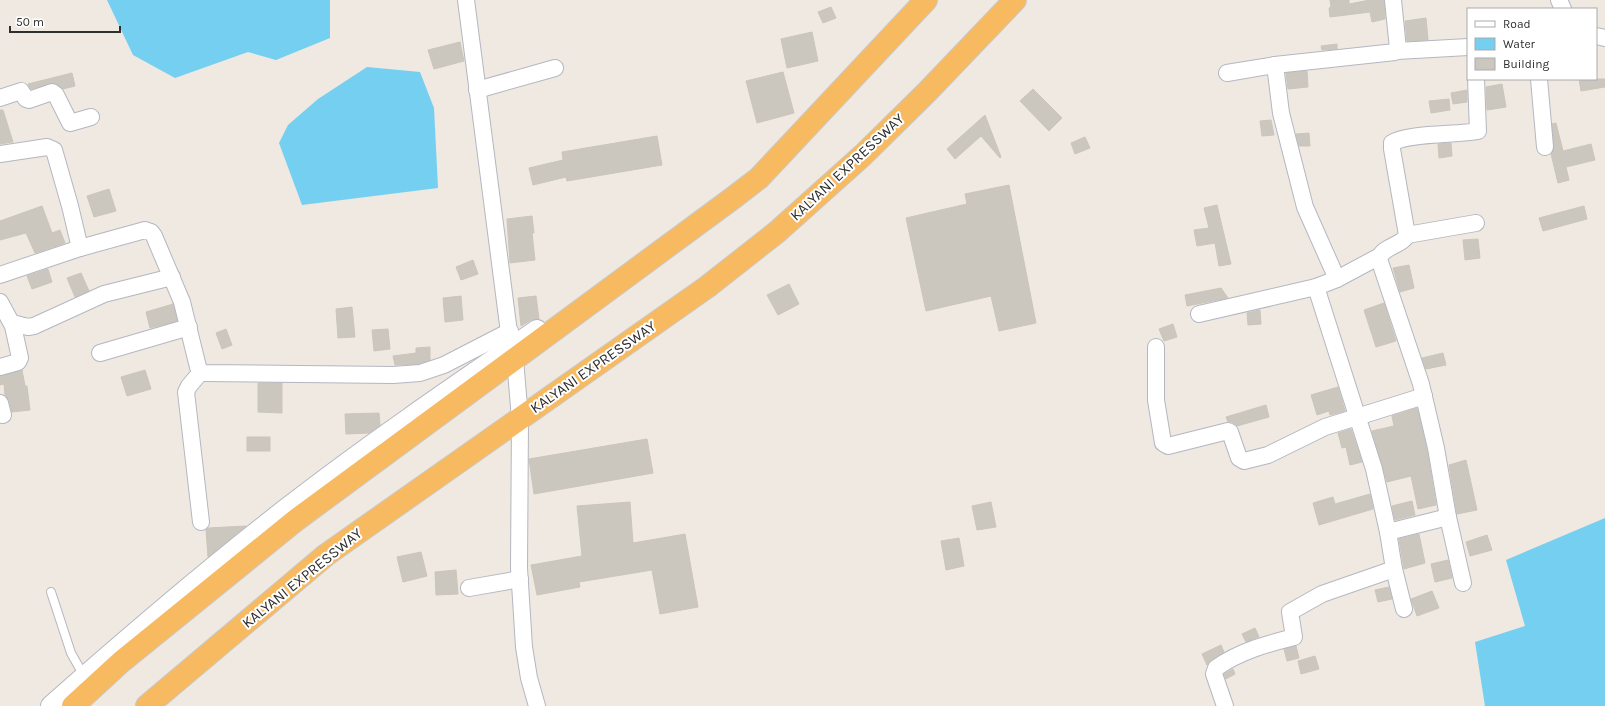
<svg xmlns="http://www.w3.org/2000/svg" width="1605" height="706" font-family="Karla,sans-serif">
<rect width="100%" height="100%" fill="#efe9e1"/>
<g fill="#75cff0">
<path d="M107 0H330V38L276 60 248 52 175 78 133 55Z"/>
<path d="M367 67 420 72 434 108 438 188 302 205 279 143 288 125 318 99Z"/>
<path d="M1605 518V706H1485L1475 642 1525 626 1506 560Z"/>
</g>
<g fill="#cbc7bf" stroke="#cbc5ba">
<path d="M1330 0H1349V4L1370 0H1384L1385 19 1372 22 1370 12 1330 17 1329 8 1331 7Z"/>
<path d="M831 7 836 18 823 23 818 12Z"/>
<path d="M1426 18 1428 40 1407 41 1405 21Z"/>
<path d="M812 32 818 61 787 68 781 39Z"/>
<path d="M460 42 464 61 434 69 428 50Z"/>
<path d="M1337 44V49L1322 50 1321 46Z"/>
<path d="M1307 71 1308 87 1288 89 1286 73Z"/>
<path d="M783 72 794 113 757 123 746 81Z"/>
<path d="M72 73 75 86 63 89 53 83 31 89 28 84Z"/>
<path d="M1579 79H1605V87L1581 91Z"/>
<path d="M1502 84 1506 107 1487 110 1486 87Z"/>
<path d="M1033 89 1062 118 1049 131 1020 101Z"/>
<path d="M1467 90V102L1453 104 1451 93Z"/>
<path d="M1449 99 1450 110 1431 113 1429 101Z"/>
<path d="M0 110H3L13 142 0 144Z"/>
<path d="M985 115 1001 157 1000 158 981 136 955 159 947 149Z"/>
<path d="M1271 120 1274 135 1262 136 1260 121Z"/>
<path d="M1556 123 1563 151 1591 144 1595 160 1566 167 1569 180 1558 183 1551 154 1554 147 1552 124Z"/>
<path d="M1309 133 1310 146H1299L1296 134Z"/>
<path d="M657 136 662 165 567 181 566 177 533 185 529 168 563 160 562 152Z"/>
<path d="M1085 137 1090 148 1075 154 1071 143Z"/>
<path d="M1451 143 1452 156 1439 158 1438 144Z"/>
<path d="M1009 185 1036 323 999 331 991 296 926 311 906 218 967 204 965 194Z"/>
<path d="M109 189 116 211 94 217 87 196Z"/>
<path d="M1217 205 1231 264 1219 266 1215 243 1197 246 1194 230 1209 228 1204 208Z"/>
<path d="M42 206 52 233 60 230 65 243 35 253 26 233 0 240V221Z"/>
<path d="M1584 206 1587 219 1543 231 1539 218Z"/>
<path d="M532 216 534 233H532L535 260 510 263 507 219Z"/>
<path d="M1478 239 1480 258 1465 260 1463 240Z"/>
<path d="M473 260 478 274 461 280 456 267Z"/>
<path d="M1409 265 1414 288 1400 292 1393 268Z"/>
<path d="M48 269 52 282 32 289 27 276Z"/>
<path d="M81 273 89 291 75 297 67 278Z"/>
<path d="M789 284 799 304 778 315 767 295Z"/>
<path d="M1221 288 1228 298 1187 306 1185 295Z"/>
<path d="M461 296 463 320 445 322 443 298Z"/>
<path d="M536 296 539 319 531 320 521 326 518 298Z"/>
<path d="M1384 303 1396 341 1376 347 1364 310Z"/>
<path d="M173 304 177 321 150 328 146 312Z"/>
<path d="M352 307 355 337 338 338 336 309Z"/>
<path d="M1260 310 1261 324 1248 325 1247 313Z"/>
<path d="M1173 324 1177 337 1164 341 1159 329Z"/>
<path d="M226 329 232 345 222 349 216 333Z"/>
<path d="M388 329 390 349 374 351 372 330Z"/>
<path d="M430 347V360L418 364 395 365 393 356 416 353V348Z"/>
<path d="M1443 353 1446 365 1426 369 1422 358Z"/>
<path d="M22 370 25 386H27L30 410 12 412 9 400 5 395 4 384 0 385V376Z"/>
<path d="M145 370 151 389 127 396 121 377Z"/>
<path d="M258 383H282V413L258 412Z"/>
<path d="M1338 387 1345 411 1330 415 1329 411 1317 415 1311 395Z"/>
<path d="M1266 405 1269 417 1237 426 1232 422H1228L1226 417Z"/>
<path d="M1417 408 1427 450 1436 505 1418 509 1411 476 1387 482 1372 431 1394 426 1392 416Z"/>
<path d="M379 413 380 425 369 433 346 434 345 414Z"/>
<path d="M1351 429 1362 462 1350 465 1346 447 1342 448 1338 433Z"/>
<rect x="247" y="437" width="23" height="14"/>
<path d="M647 439 653 473 534 494 529 459Z"/>
<path d="M1466 460 1477 510 1457 514 1449 465Z"/>
<path d="M1370 494 1373 509 1319 525 1313 503 1333 497 1335 504Z"/>
<path d="M1412 501 1415 515 1395 520 1392 506Z"/>
<path d="M630 502 633 543 685 534 698 607 660 614 652 570 579 582 580 587 537 595 531 565 582 556 577 506Z"/>
<path d="M991 502 996 527 977 530 972 506Z"/>
<path d="M246 526 219 548 208 557 206 530 208 528Z"/>
<path d="M1419 534 1425 563 1404 569 1399 539Z"/>
<path d="M1487 535 1492 550 1470 556 1466 542Z"/>
<path d="M959 538 964 566 946 570 941 541Z"/>
<path d="M421 552 427 576 403 582 397 557Z"/>
<path d="M1448 560 1452 578 1435 582 1431 564Z"/>
<path d="M456 570 458 594 436 595 435 572Z"/>
<path d="M1389 587 1392 599 1378 602 1375 590Z"/>
<path d="M1432 591 1439 608 1417 616 1411 599Z"/>
<path d="M1255 628 1259 637 1246 642 1242 634Z"/>
<path d="M1221 645 1224 652 1211 660 1207 665 1202 654Z"/>
<path d="M1296 646 1299 658 1287 661 1284 649Z"/>
<path d="M1315 656 1319 669 1301 674 1298 661Z"/>
<path d="M1233 669 1235 674 1226 679 1224 674Z"/>
</g>
<g fill="none" stroke-linecap="round" stroke-linejoin="round">
<g stroke="#b4b7c1" stroke-width="10">
<path id="service" d="M51 592 71 653 84 676"/>
</g>
<g stroke="#b4b7c1" stroke-width="18">
<g id="minor">
<path d="M466 0 511 348 515 359 520 419 519 568 524 647 529 678 537 706"/>
<path d="M1559 0 1563 9"/>
<path d="M1596 36 1605 38"/>
<path d="M1397 51 1468 47"/>
<path d="M1275 65 1281 113 1305 207 1337 279"/>
<path d="M1227 73 1275 65 1395 52 1398 49 1393 0"/>
<path d="M1539 79 1545 147"/>
<path d="M477 90 555 68"/>
<path d="M0 98 21 91 26 99 29 100 52 92 56 95 70 123 91 117"/>
<path d="M0 154 47 147 54 150 70 206 80 248"/>
<path d="M1407 235 1476 223"/>
<path d="M0 275 80 248 145 230 151 232 154 236 182 302 198 367 201 372 204 373 393 375 420 373 444 365 510 331"/>
<path d="M1316 287 1374 469 1388 532 1394 569 1404 609"/>
<path d="M0 302 13 326 20 358 18 362 0 367"/>
<path d="M1199 314 1316 287 1337 279 1380 256"/>
<path d="M12 323 28 327 34 326 104 294 172 277"/>
<path d="M1156 347V400L1163 443 1168 446 1228 431 1230 432 1239 458 1244 461 1268 455 1325 427 1424 396"/>
<path d="M100 353 189 327"/>
<path d="M201 372 189 386 186 392 201 522"/>
<path d="M0 403 3 415"/>
<path d="M1388 532 1448 517"/>
<path d="M1463 583 1448 517 1436 448 1421 384 1379 259C1382 246 1402 246 1407 235L1392 149V143C1407 133 1457 135 1478 131L1476 79"/>
<path d="M469 588 520 579"/>
<path d="M1225 706 1214 674 1216 668C1240 651 1267 644 1294 637L1290 612 1322 594 1394 569"/>
</g>
</g>
<g stroke="#b4b7c1" stroke-width="22">
<path id="tertiary" d="M51 706C127 639 205 572 286 509 367 446 452 388 537 330"/>
</g>
<g stroke="#c9c9c9" stroke-width="24">
<g id="trunk">
<path d="M73 706 121 662 296 520 733 198 759 178 926 0"/>
<path d="M147 706 326 555 707 287 777 232 863 155 927 92 1015 0"/>
</g>
</g>
<use href="#service" stroke="#fff" stroke-width="8"/>
<use href="#minor" stroke="#fff" stroke-width="16"/>
<use href="#tertiary" stroke="#fff" stroke-width="20"/>
<use href="#trunk" stroke="#f8ba60" stroke-width="22"/>
</g>
<g text-anchor="middle" dominant-baseline="central" stroke-width="4" stroke-linejoin="round" paint-order="stroke">
<g font-size="15" fill="#2e2e2e" stroke="#fff">
<text transform="translate(847 167) rotate(-43)">KALYANI EXPRESSWAY</text>
<text transform="translate(593 367) rotate(-35)">KALYANI EXPRESSWAY</text>
<text transform="translate(302 578) rotate(-39)">KALYANI EXPRESSWAY</text>
</g>
</g>
<rect x="1467" y="8" width="130" height="72" fill="#ffffff" stroke="#ababab"/>
<rect x="1475" y="21" width="20" height="6" fill="#ffffff" stroke="#ababab"/>
<text x="1503" y="28" font-size="12" fill="#2e2e2e">Road</text>
<rect x="1475" y="38" width="20" height="12" fill="#75cff0" stroke="#ababab"/>
<text x="1503" y="48" font-size="12" fill="#2e2e2e">Water</text>
<rect x="1475" y="58" width="20" height="12" fill="#cbc7bf" stroke="#ababab"/>
<text x="1503" y="68" font-size="12" fill="#2e2e2e">Building</text>
<path d="M10 26v6h110v-6" fill="none" stroke="#2e2e2e" stroke-width="2"/>
<text x="16" y="26" font-size="12" fill="#2e2e2e" stroke="#ffffff" stroke-width="3" paint-order="stroke">50 m</text>
</svg>
